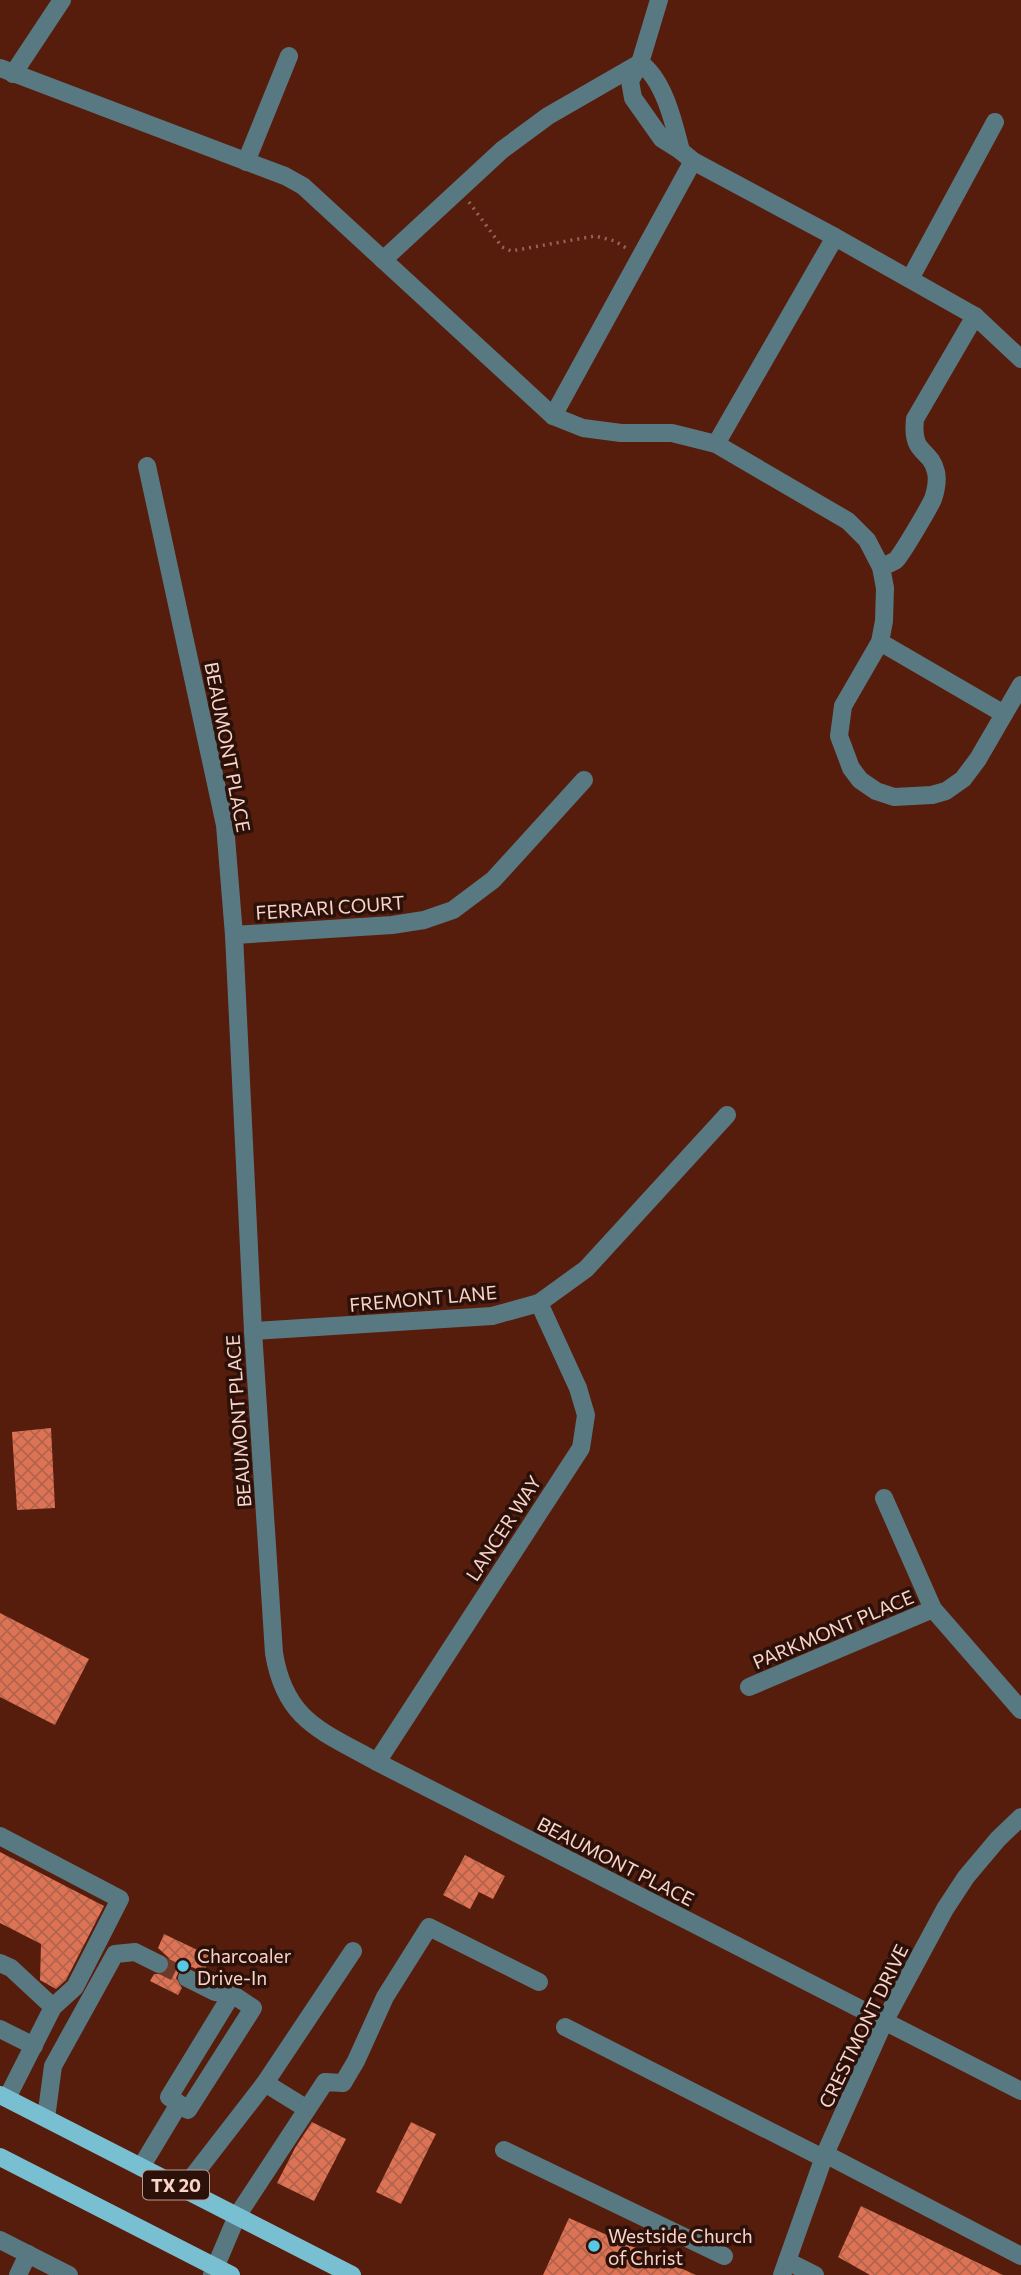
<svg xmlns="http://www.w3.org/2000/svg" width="1021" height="2275" font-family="Commissioner,sans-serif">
<defs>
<pattern id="building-cross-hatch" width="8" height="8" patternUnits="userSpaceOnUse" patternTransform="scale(1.75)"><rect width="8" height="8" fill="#dd7354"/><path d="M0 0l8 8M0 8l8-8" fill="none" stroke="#b1644d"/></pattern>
</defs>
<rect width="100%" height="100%" fill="#561d0c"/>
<g fill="url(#building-cross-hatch)">
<path d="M51 1428 55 1508 17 1510 12 1432Z"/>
<path d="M0 1613 89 1659 55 1725 0 1697Z"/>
<path d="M0 1852 104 1906 66 1980 56 1989 40 1980 41 1944 0 1923Z"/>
<path d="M465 1855 505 1876 493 1899 479 1892 470 1909 443 1895Z"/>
<path d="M164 1934 212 1957 203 1972 192 1967 180 1969 176 1978 182 1988 178 1995 150 1981 154 1974H165L169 1968V1958L158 1948Z"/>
<path d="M312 2122 346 2139 314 2201 277 2183 295 2148Z"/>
<path d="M411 2122 436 2134 401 2204 376 2192Z"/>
<path d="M861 2206 1003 2275H870L838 2257Z"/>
<path d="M569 2218 696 2275H543Z"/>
</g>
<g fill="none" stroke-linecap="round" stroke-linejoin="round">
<path stroke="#6e3828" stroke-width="18" stroke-dasharray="18 9" stroke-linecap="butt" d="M159 1964 187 1978"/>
<path stroke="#966557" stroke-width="3.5" stroke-dasharray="2 5" stroke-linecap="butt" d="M469 202 502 247 511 251 595 236 615 241 626 248"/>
<g stroke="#587982" stroke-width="18">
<path d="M640 63C664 79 674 124 681 151L662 139 633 98 630 81 640 63 659 0"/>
<path d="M0 68 285 176 303 186 553 416 583 428 621 433H672L716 444 848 521 867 540 881 567 885 588 884 621 880 642 843 706 839 736 851 768 860 780 876 791 894 797 932 795 946 791 963 779 978 759 1021 685"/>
<path d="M13 74 62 0"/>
<path d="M681 151 693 161 835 237 975 316 1021 359"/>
<path d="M246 162 289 56"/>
<path d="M383 260 502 150 548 116 640 63"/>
<path d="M910 279 995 122"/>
<path d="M553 416 693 161"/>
<path d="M716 444 835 237"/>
<path d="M147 466 225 825 234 935 253 1331 274 1653C285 1721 322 1731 377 1762L1021 2091"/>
<path d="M881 567C885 565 892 563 896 560 902 554 929 508 933 499 936 490 938 481 936 472 930 447 911 456 915 419L975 316"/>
<path d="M880 642 1004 714"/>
<path d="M234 935 392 925 424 920 453 910 493 880 584 780"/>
<path d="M253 1331 492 1316 539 1303 586 1269 727 1115"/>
<path d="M884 1498 933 1609 1021 1710"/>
<path d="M749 1687 933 1609"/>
<path d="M377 1762 581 1448 586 1415 578 1388 539 1303"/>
<path d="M0 1836 120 1899 75 1987 53 2007 7 2098"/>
<path d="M0 1963 11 1968 53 2007"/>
<path d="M187 1978 215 1992 232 1994 253 2008 188 2110 169 2097 232 1994"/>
<path d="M565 2027 823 2158"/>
<path d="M0 2029 34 2046"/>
<path d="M265 2083 307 2109"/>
<path d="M46 2118 53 2066 115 1954 135 1952 159 1964"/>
<path d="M504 2150 724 2256"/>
<path d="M825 2154 1021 2256"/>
<path d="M141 2167 179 2104"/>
<path d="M183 2189 265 2083 353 1951"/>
<path d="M0 2240 69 2275"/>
<path d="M787 2261 815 2275"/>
<path d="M18 2275 28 2254"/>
<path d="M212 2275 237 2216 325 2082 343 2083 356 2061 385 1997 429 1927 539 1982"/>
<path d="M782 2275 825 2154 884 2022 945 1909 966 1877 998 1839 1021 1817"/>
</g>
<g stroke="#79bfd2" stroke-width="18">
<path d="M0 2095 352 2275"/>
<path d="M0 2157 231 2275"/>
</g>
</g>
<g fill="#59c8e4" stroke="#2b110a" stroke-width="2.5">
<circle cx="183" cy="1966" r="7"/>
<circle cx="594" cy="2246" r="7"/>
</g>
<g text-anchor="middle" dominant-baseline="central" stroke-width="7" stroke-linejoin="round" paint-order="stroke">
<rect fill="#2b110a" stroke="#bb9a90" stroke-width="2" x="143" y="2170.5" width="66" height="29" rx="5"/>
<g font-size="18" font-weight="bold" fill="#f9d4c9">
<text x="176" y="2185">TX 20</text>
</g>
<g font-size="19" fill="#f9d4c9" stroke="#2b110a">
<text transform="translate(228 747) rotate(79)">BEAUMONT PLACE</text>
<text transform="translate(330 907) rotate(-4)">FERRARI COURT</text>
<text transform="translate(423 1298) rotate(-5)">FREMONT LANE</text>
<text transform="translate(238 1421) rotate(-94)">BEAUMONT PLACE</text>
<text transform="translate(503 1528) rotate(-57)">LANCER WAY</text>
<text transform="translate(833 1629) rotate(-23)">PARKMONT PLACE</text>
<text transform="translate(616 1861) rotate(27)">BEAUMONT PLACE</text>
<text transform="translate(863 2026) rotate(-64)">CRESTMONT DRIVE</text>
</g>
<g font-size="19" fill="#f9d4c9" stroke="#2b110a" text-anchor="start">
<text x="197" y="1955">Charcoaler<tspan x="197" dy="22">Drive-In</tspan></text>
<text x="608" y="2235">Westside Church<tspan x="608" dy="22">of Christ</tspan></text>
</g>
</g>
</svg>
